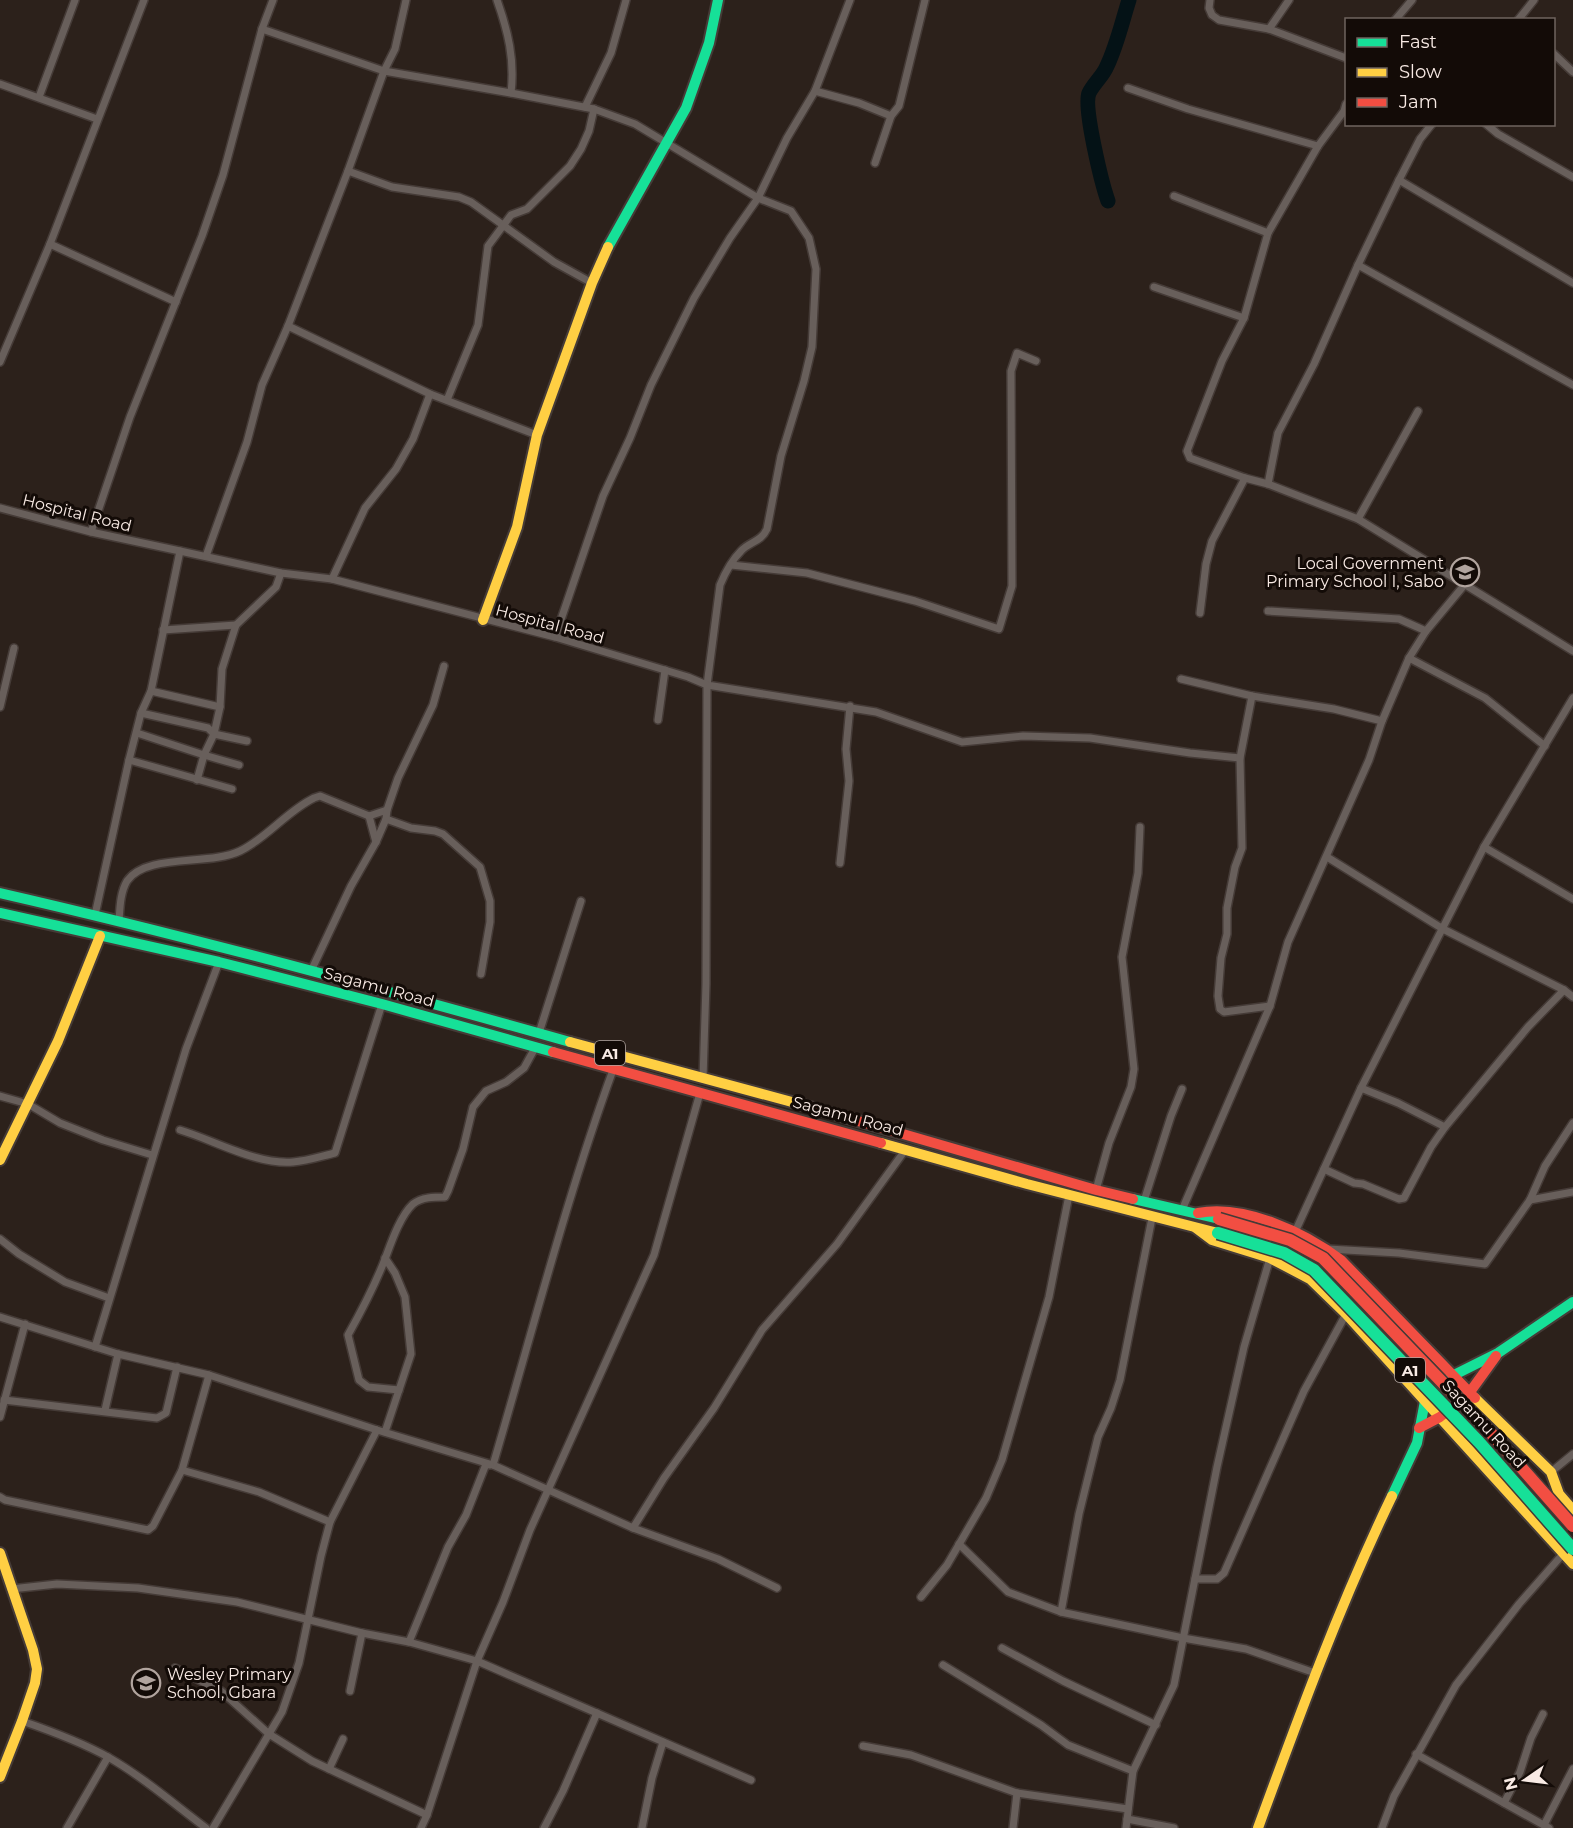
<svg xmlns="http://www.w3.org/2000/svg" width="1573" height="1828" font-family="Montserrat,sans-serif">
<rect width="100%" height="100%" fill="#2c211b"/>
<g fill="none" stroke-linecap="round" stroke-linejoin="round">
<path stroke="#041216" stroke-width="15" d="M1108 201C1102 184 1083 107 1089 93 1094 83 1103 76 1107 66 1117 45 1122 22 1129 0"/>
<g stroke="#453b37" stroke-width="10">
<g id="street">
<path d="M497 0C508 31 515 60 511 93"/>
<path d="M1210 0 1209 8 1212 15 1219 20 1269 29 1346 58"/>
<path d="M1395 20 1412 0"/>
<path d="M1518 20 1534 0"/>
<path d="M262 29 384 71 511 93 594 109 635 124 758 198 791 211 809 238 816 269 812 347 804 381 781 456 767 529C761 542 749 542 741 551 732 560 725 573 720 585L707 685 876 712 962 742 1023 736 1090 738 1190 753 1240 758"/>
<path d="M1269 29 1289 0"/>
<path d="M1554 54 1573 72"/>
<path d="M0 84 97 119"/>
<path d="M1128 88 1188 109 1318 146"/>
<path d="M815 91 859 103 891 116"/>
<path d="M39 97 75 0"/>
<path d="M1346 104 1344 111 1318 146 1268 233 1244 318 1222 361 1187 451 1190 458 1245 478 1268 484 1358 519 1573 651"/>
<path d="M585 107 611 53 626 0"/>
<path d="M1486 124 1498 134 1573 177"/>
<path d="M875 163 891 116 899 106 925 0"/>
<path d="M348 171 392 187 459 197 471 202 554 262 592 283"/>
<path d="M1399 180 1573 283"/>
<path d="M1174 196 1268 233"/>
<path d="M50 244 176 302"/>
<path d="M1358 265 1573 385"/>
<path d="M1154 287 1244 318"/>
<path d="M288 326 430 394 537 435"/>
<path d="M0 362 50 244 144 0"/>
<path d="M447 400 478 325 488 246 511 215 527 209 570 166 581 149 589 131 594 109"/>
<path d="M1268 484 1278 433 1314 364 1358 265 1399 180 1420 139 1432 124"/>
<path d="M0 508 91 532 180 551 281 573 332 579 555 637 688 677 707 685 706 984 703 1079"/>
<path d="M1358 519 1418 411"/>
<path d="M91 532 130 417 202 236 223 175 262 29 273 0"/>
<path d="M206 556 247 442 262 385 288 326 348 171 384 71 395 49 406 0"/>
<path d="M731 565 807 573 915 601 999 629 1012 586 1011 371 1017 353 1036 361"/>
<path d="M332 579 365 508 396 469 413 439 430 394"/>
<path d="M1268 611 1399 619 1426 631"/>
<path d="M1200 613 1206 564 1212 541 1245 478"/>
<path d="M163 630 236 625"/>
<path d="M555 637 603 496 630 438 651 385 694 298 730 238 758 198 787 138 815 91 850 0"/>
<path d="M1409 658 1485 698 1545 746"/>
<path d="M1181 679 1252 696 1334 709 1382 721"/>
<path d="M151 691 220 707"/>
<path d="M1252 696 1240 758 1242 848 1235 867 1227 908V934L1221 958 1218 996 1220 1009 1224 1012 1270 1006"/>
<path d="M0 707 14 648"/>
<path d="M141 713 208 728 214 734 247 741"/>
<path d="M658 720 665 670"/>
<path d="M137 733 204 755 239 765"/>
<path d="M129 760 232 789"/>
<path d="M197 780 204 755 214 734 220 707 222 669 236 625 276 587 281 573"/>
<path d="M369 816 376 842"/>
<path d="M386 819 411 828 435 831 443 834 480 867 490 901V922L481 974"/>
<path d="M1484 847 1573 899"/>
<path d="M1327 857 1443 929 1564 990 1573 997"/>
<path d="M840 863 849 781 846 749 850 706"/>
<path d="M95 915 129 760 141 713 151 691 180 551"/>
<path d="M119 921C120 908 120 893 127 881 146 853 209 866 240 851 267 838 287 811 314 798L320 796 369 816 387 810"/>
<path d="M311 971 351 886 376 842 386 819 387 810 398 778 433 705 444 666"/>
<path d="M539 1033 581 901"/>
<path d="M1361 1088 1398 1103 1445 1127"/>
<path d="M0 1096 28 1104 60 1123 103 1140 152 1155"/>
<path d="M180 1130C214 1140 256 1165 293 1162 307 1161 322 1156 335 1153L382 1004"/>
<path d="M1324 1169 1354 1183 1363 1184 1399 1199 1404 1198 1431 1147 1445 1127 1528 1027 1564 990"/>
<path d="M1096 1190 1109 1143 1131 1087 1134 1069 1122 957 1138 873 1140 827"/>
<path d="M1530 1200 1573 1192"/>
<path d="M1144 1201 1171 1116 1182 1089"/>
<path d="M1182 1210 1270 1006 1288 942 1369 760 1382 721 1409 658 1426 631 1466 583"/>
<path d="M1295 1232 1361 1088 1484 847 1573 698"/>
<path d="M0 1239 19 1254 65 1282 109 1298"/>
<path d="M1328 1249 1399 1253 1485 1264 1530 1200 1545 1166 1573 1123"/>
<path d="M385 1258 395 1273 405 1297 411 1354 385 1432"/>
<path d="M0 1317 118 1354 209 1375 377 1430 493 1465 633 1528 718 1559 777 1588"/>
<path d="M95 1347 186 1049 219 962"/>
<path d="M399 1390 368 1387 359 1380 348 1335C362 1310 375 1285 385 1259 391 1243 400 1216 413 1204 422 1197 434 1197 445 1197L448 1191 463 1149 473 1107 486 1091 506 1082 524 1068 535 1048"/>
<path d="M4 1400 157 1418 166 1413 177 1367"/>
<path d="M105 1410 118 1354"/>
<path d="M0 1417 25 1324"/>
<path d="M493 1465C532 1333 566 1199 613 1070"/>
<path d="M182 1470 259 1492 330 1522"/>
<path d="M1551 1472 1573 1454"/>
<path d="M0 1497 5 1500 148 1530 153 1526 182 1470 209 1375"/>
<path d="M633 1528 664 1478 714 1408 762 1330 837 1244 906 1149"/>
<path d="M959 1544 1008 1592 1061 1612 1183 1638 1246 1649 1315 1673"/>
<path d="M1195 1579H1217L1224 1573 1304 1391 1346 1314"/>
<path d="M11 1589 57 1584 138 1588 237 1602 362 1633 409 1642 477 1661 751 1780"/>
<path d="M921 1597 947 1565 986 1498 1002 1460 1049 1297 1069 1195"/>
<path d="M1061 1612 1079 1514 1098 1437 1111 1408 1120 1380 1152 1218"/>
<path d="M409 1642 448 1547 466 1515 486 1464 490 1465"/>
<path d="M1002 1648 1063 1681 1156 1725"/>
<path d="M943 1665 1041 1725 1068 1745 1133 1771"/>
<path d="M175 1668 221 1691 269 1734 312 1761 427 1815"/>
<path d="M350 1691 362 1633"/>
<path d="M22 1721C51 1731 81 1742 108 1757 143 1777 174 1804 206 1828"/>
<path d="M863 1746 911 1755 1017 1793 1128 1809"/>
<path d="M1416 1754 1549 1828"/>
<path d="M329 1769 343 1739"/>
<path d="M1504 1803 1520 1772 1531 1738 1543 1714"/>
<path d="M1127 1819 1174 1828"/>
<path d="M1544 1825 1573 1769"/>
<path d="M67 1828 108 1757"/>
<path d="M213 1828 282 1712 299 1663 321 1556 330 1522 377 1430"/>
<path d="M421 1828 427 1815 477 1661 503 1602 530 1530 654 1255 700 1093"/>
<path d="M544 1828 563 1791 597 1713"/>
<path d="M642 1828 652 1778 663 1742"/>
<path d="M1013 1828 1017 1793"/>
<path d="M1126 1828 1133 1771 1174 1685 1217 1467 1244 1347 1270 1258"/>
<path d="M1382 1828 1394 1796 1456 1685 1519 1604 1563 1554"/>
</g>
</g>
<g stroke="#453b37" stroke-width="14">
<g id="fast">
<path d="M608 247 686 108 709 43 718 0"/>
<path d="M0 893C192 937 381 989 570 1042"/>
<path d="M0 913 219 962 382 1004 553 1052"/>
<path d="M1133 1199 1219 1219"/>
<path d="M1392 1496 1417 1443 1425 1401 1454 1375 1498 1353 1573 1302"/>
</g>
</g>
<g stroke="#453b37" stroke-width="14">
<g id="slow">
<path d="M483 620 517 527 537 435 592 283 608 247"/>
<path d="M570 1042 803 1105"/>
<path d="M881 1143 1027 1184 1218 1233"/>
<path d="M0 1160 58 1041 100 936"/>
<path d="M1196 1228 1212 1240 1270 1258 1310 1279 1346 1314 1573 1564"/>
<path d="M1475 1398 1551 1472 1559 1494 1573 1510"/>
<path d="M0 1553 33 1650 37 1669 35 1683 22 1721 0 1777"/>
<path d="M1258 1828C1299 1716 1340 1604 1392 1496"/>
</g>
</g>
<g stroke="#453b37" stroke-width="14">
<g id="jam">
<path d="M553 1052 881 1143"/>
<path d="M803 1105 1096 1190 1133 1199"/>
<path d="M1198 1213C1244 1204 1304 1232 1341 1260L1475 1398"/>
<path d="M1419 1428 1440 1417 1470 1392 1496 1356"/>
</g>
</g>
<use href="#street" stroke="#685f5b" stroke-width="7"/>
<use href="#fast" stroke="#16e098" stroke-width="10"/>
<use href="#slow" stroke="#ffcf43" stroke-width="10"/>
<use href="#jam" stroke="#f24e42" stroke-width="10"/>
<g stroke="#453b37" stroke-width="15" stroke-linecap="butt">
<path id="fast-bridge" d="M1218 1233 1284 1253 1314 1270 1479 1442 1573 1549"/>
</g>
<g stroke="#453b37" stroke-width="15" stroke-linecap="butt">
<path id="jam-bridge" d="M1219 1219 1290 1240 1323 1258 1490 1432 1573 1526"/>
</g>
<use href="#fast-bridge" stroke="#16e098" stroke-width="12"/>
<use href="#jam-bridge" stroke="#f24e42" stroke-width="12"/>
</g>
<defs>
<g id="school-ring" transform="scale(1.5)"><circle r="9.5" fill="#130b07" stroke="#b1a49e" stroke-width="1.5"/><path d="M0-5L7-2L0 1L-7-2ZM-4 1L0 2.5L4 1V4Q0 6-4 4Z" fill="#b1a49e"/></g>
</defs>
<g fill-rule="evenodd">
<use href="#school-ring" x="1465" y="572"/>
<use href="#school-ring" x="146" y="1683"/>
</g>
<g text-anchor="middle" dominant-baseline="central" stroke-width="6" stroke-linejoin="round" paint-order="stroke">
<g fill="#130b07" stroke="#b3a7a2" stroke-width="1.5">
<rect x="595" y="1041" width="30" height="24" rx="4.5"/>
<rect x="1395" y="1358" width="30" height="24" rx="4.5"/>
</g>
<g font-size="15" font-weight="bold" fill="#f8eae4">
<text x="610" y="1053">A1</text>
<text x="1410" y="1370">A1</text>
</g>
<g font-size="16" fill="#f8eae4" stroke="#130b07">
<text transform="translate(77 513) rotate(14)">Hospital Road</text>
<text transform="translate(550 624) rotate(15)">Hospital Road</text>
<text transform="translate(379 987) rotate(15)">Sagamu Road</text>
<text transform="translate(848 1116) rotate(15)">Sagamu Road</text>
<text transform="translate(1484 1424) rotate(47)">Sagamu Road</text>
</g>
<g font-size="16" fill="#f8eae4" stroke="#130b07" text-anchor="end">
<text x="1444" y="563">Local Government<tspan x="1444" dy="18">Primary School I, Sabo</tspan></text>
<text x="167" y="1674" text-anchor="start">Wesley Primary<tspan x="167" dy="18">School, Gbara</tspan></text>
</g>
</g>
<rect x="1345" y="18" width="210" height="108" fill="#130b07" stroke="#6f645f" stroke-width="1.5"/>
<rect x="1357" y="38" width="30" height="9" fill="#16e098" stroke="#6f645f" stroke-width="1.5"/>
<text x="1399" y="48" font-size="18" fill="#f8eae4">Fast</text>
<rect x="1357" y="68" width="30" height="9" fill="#ffcf43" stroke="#6f645f" stroke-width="1.5"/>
<text x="1399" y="78" font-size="18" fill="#f8eae4">Slow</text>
<rect x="1357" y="98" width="30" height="9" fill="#f24e42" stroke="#6f645f" stroke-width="1.5"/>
<text x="1399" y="108" font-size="18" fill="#f8eae4">Jam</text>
<g transform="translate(1525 1780) rotate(256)" stroke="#130b07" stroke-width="4.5" paint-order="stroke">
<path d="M0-4.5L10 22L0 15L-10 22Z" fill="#f8eae4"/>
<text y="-9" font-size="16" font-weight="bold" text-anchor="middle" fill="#f8eae4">N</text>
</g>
</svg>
